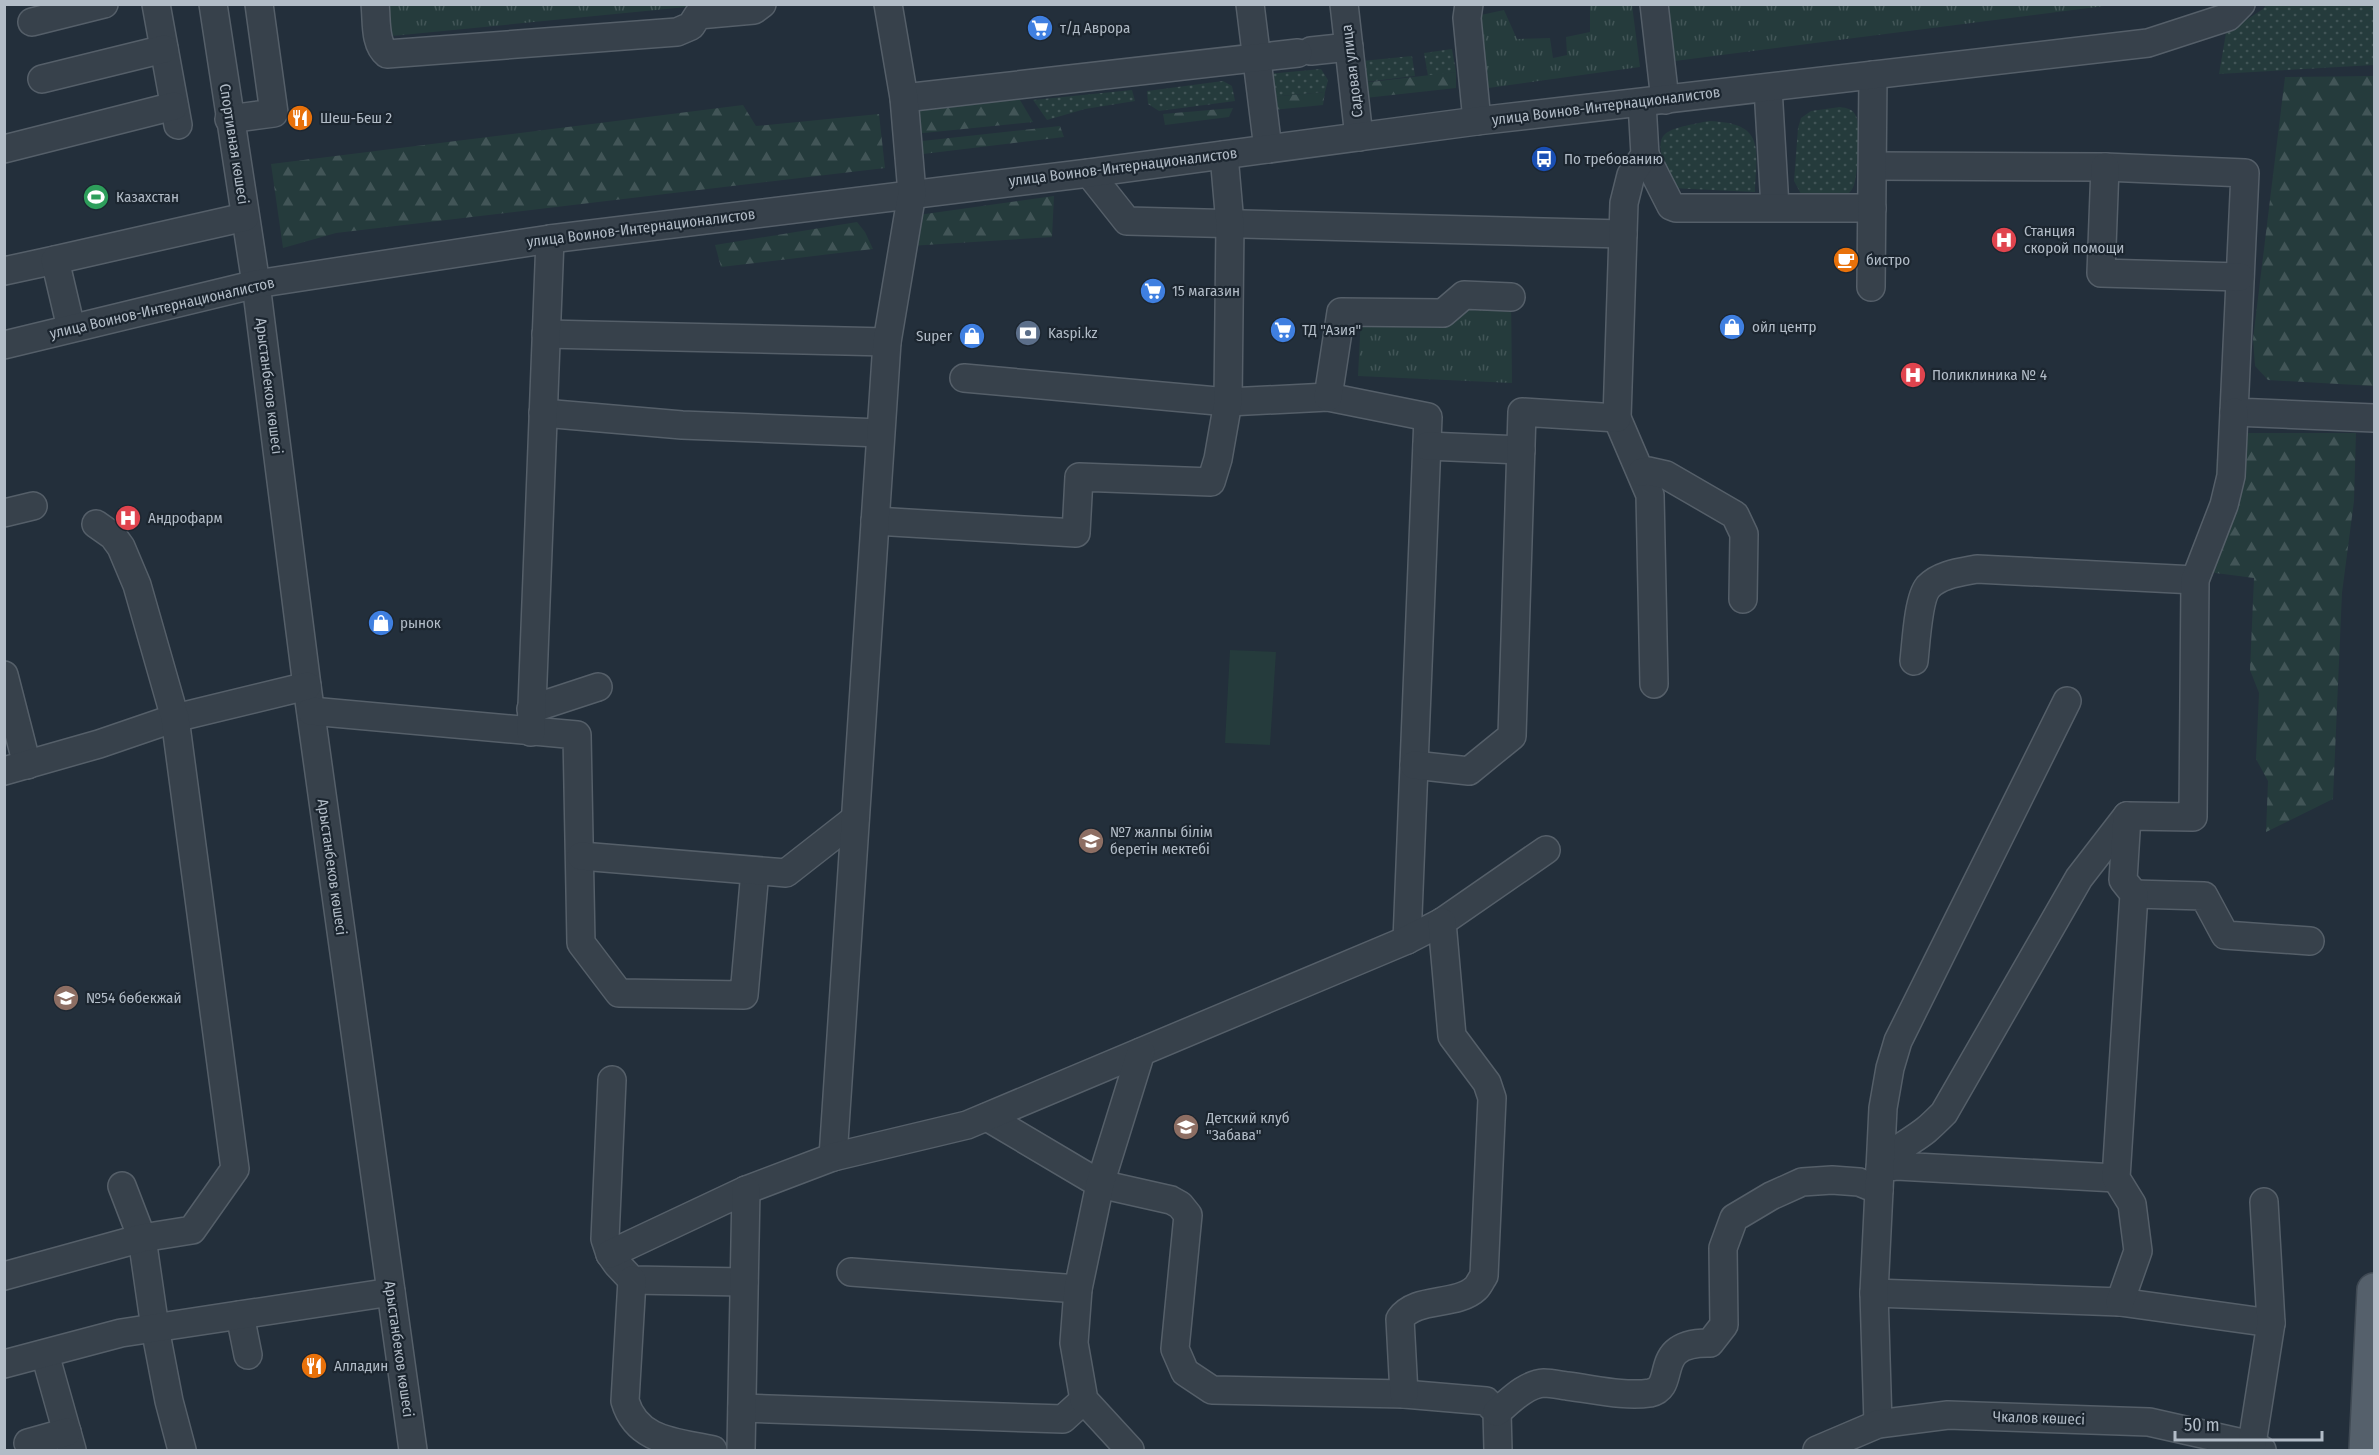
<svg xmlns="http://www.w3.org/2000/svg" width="2379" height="1455" font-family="'Fira Sans Condensed',sans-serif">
<defs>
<pattern id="grass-dots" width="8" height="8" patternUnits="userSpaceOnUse" patternTransform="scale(1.5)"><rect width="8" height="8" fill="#253b3c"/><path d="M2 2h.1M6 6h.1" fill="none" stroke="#425557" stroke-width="1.8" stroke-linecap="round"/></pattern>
<pattern id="forest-firs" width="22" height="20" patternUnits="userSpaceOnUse" patternTransform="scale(1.5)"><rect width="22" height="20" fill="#253b3c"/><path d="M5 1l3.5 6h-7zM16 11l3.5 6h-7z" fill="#425557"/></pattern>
<pattern id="park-tufts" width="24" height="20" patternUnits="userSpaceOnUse" patternTransform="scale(1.5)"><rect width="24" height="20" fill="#253b3c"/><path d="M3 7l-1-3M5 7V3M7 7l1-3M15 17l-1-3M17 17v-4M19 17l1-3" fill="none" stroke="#425557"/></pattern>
</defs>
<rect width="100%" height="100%" fill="#232f3b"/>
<g fill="url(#grass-dots)">
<path d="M2266 5H2374V65L2219 74 2226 33 2263 9Z"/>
<path d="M1452 49 1456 72 1428 76 1424 53Z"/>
<path d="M1412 56 1415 76 1365 82 1362 61Z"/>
<path d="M1321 69 1328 80 1325 92 1258 98 1268 74Z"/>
<path d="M1223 81 1232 86 1235 101 1159 111 1148 104 1147 91Z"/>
<path d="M1132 90 1135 101 1085 109 1047 120 1033 100Z"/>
<path d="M1840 107C1847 108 1853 109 1856 116 1861 126 1858 174 1854 185 1852 190 1850 193 1845 196L1801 194 1794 181 1798 128 1801 118 1811 111Z"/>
<path d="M1709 121C1765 123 1757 147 1755 192L1670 188C1656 133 1650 132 1709 121Z"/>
</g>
<g fill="url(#forest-firs)">
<path d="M1456 72V88L1365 98 1353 84Z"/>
<path d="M2374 76V386L2268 380 2255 366 2253 339 2285 77Z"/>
<path d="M1014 90 1033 122 914 134 910 104Z"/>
<path d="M1325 92 1323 105 1262 111 1258 98Z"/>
<path d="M743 105 756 126 879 114 885 168 336 233 283 248 271 164Z"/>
<path d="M1233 108 1229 117 1165 125 1163 114Z"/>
<path d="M1060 126 1064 137 915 155 913 142Z"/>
<path d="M1054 196 1052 237 893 247 918 215Z"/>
<path d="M857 222 865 232 873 249 721 267 715 245Z"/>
<path d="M2219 433H2356L2354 501 2342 593 2333 799 2266 832 2268 781 2256 759 2259 693 2250 670 2254 578 2208 572Z"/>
</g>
<g fill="url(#park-tufts)">
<path d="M389 4 707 5 392 36Z"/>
<path d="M1590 5H1632L1640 67 1474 90 1467 18 1504 10 1517 39 1550 38 1553 58 1567 55 1566 37 1590 32Z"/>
<path d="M1657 5H2112L1675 61 1663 51Z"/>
<path d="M1511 297 1512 383 1358 376 1361 316 1466 299Z"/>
</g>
<path fill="#253b3c" d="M1230 650 1276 652 1270 745 1225 743Z"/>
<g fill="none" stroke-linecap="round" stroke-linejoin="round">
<g stroke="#555f69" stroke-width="30">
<g id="minor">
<path d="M156 4 178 125"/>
<path d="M213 4 256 284 307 686 413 1450"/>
<path d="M375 4C377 20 374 44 387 54L677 32 691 26 698 15 754 10 762 4"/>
<path d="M1250 4 1268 149"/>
<path d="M1344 4 1359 137"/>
<path d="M1469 4 1467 18 1477 121"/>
<path d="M1654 4 1665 100"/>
<path d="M32 22 104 4"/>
<path d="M1311 51 1349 47"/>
<path d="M42 79 164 49"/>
<path d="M1768 88 1775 207"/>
<path d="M904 98 1298 53"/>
<path d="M229 119 274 113 259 4"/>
<path d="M4 149 174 106"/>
<path d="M1645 155 1671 206 1676 208H1872"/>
<path d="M1873 166 2105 167 2245 173 2234 412 2374 418"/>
<path d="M2105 167 2101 273 2240 277"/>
<path d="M1089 173 1127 221 1623 234"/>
<path d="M4 271 55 260"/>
<path d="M1871 287 1873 75"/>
<path d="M71 328 55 260 245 217"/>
<path d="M546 334 887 342"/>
<path d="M4 345 256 284 550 239 1089 173 1477 121 2148 43 2228 17 2241 4"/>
<path d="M964 378 1228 402 1328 397 1428 417 1407 940"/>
<path d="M1328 397 1341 312 1443 313 1464 295 1511 297"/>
<path d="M543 413 682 425 880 433"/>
<path d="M1617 418 1650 495 1654 684"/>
<path d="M1427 446 1521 450"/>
<path d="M1642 472 1648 471 1666 475 1735 515 1744 534 1743 599"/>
<path d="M4 513 33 506"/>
<path d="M875 521 1076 533 1079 477 1211 482 1218 459 1228 402 1230 224 1224 155"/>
<path d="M1914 661C1916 644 1918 599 1928 587 1940 574 1962 572 1977 569L2195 580"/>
<path d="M4 675 27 765"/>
<path d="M531 709 598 687"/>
<path d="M311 711 577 735 581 943 619 993 744 995 755 871"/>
<path d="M531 732 550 239"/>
<path d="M1414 765 1469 771 1512 736 1522 412 1617 418 1624 203 1631 175 1645 155 1642 103"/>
<path d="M4 771 99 744 175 718 307 686"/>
<path d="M581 856 786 873 855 819"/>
<path d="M2134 894 2204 896 2225 935 2310 941"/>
<path d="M612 1080 605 1239 610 1254 617 1264 632 1280 744 1282"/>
<path d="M987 1117 1100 1184 1171 1200 1180 1205 1188 1215 1175 1349 1185 1372 1212 1390 1404 1394 1486 1401 1497 1412 1498 1450"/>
<path d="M833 1157 887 342 912 193 904 98 888 4"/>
<path d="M2116 1178 1897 1166 1880 1168C1892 1149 1910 1143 1926 1130 1932 1125 1938 1119 1944 1113L2079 878 2127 816"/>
<path d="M122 1186 142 1238 155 1328 169 1401 182 1450"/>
<path d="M610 1254 746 1190 833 1157 967 1125 1407 940 1442 922 1546 850"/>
<path d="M851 1272 1078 1289"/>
<path d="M4 1276 142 1238 192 1230 235 1169 175 718 137 585 121 547 113 536 96 524"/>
<path d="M632 1280 625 1401C637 1442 677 1442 713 1450"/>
<path d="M1874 1293 2120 1302 2271 1323"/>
<path d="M2120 1302 2138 1251 2132 1204 2116 1178 2134 894 2123 880 2127 816 2193 817 2195 580 2224 505 2231 476 2234 412"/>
<path d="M240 1315 248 1355"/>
<path d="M45 1354 72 1450"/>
<path d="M4 1364 121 1333 391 1292"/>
<path d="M1404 1394 1400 1319C1416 1296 1456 1307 1476 1288 1479 1285 1481 1280 1484 1276L1492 1098 1487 1083 1452 1036 1442 922"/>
<path d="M742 1408 1063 1419 1084 1400"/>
<path d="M1497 1412C1510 1401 1526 1384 1544 1383 1551 1383 1560 1385 1567 1386 1593 1389 1624 1397 1650 1393 1679 1387 1649 1342 1710 1343L1724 1325 1723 1248 1734 1218 1771 1196 1802 1182 1832 1180 1859 1182 1879 1190"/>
<path d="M1878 1424 1874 1293 1883 1108 1890 1068 1898 1041 2067 701"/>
<path d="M28 1443 67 1432"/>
<path d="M741 1450 746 1190"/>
<path d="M1130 1450 1084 1400 1074 1343 1078 1289 1100 1184 1141 1052"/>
<path d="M1817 1450 1878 1424 1948 1415 2149 1422 2251 1445 2262 1450"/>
<path d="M2251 1450 2271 1323 2264 1202"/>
</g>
</g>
<g stroke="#404a54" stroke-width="36">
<path id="major" d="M2366 1450 2374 1290"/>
</g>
<use href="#minor" stroke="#37414b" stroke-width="27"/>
<use href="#major" stroke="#55606b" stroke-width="33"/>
</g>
<defs>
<g id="supermarket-disc" transform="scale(1.35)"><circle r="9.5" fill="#3f7fe0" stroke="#1c2630"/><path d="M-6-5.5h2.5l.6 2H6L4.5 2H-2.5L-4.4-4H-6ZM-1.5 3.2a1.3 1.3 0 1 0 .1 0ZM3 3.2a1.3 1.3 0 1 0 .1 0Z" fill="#fff"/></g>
<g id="restaurant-disc" transform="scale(1.35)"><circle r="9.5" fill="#e8710a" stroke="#1c2630"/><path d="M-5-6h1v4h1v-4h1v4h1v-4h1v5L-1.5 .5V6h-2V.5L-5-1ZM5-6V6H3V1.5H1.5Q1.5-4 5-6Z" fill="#fff"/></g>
<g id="bus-disc" transform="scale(1.35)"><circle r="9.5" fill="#1a4fb4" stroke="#1c2630"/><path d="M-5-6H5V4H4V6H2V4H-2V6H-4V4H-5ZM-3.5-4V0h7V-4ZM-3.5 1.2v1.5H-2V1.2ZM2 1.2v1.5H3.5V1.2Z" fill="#fff"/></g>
<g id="stadium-disc" transform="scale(1.35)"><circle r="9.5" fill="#2e9e5b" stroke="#1c2630"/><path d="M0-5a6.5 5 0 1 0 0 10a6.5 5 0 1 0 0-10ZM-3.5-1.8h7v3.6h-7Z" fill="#fff"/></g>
<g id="hospital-disc" transform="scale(1.35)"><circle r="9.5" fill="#e0444e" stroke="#1c2630"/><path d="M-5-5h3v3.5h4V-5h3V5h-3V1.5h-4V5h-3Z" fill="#fff"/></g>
<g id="cafe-disc" transform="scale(1.35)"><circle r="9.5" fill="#e8710a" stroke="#1c2630"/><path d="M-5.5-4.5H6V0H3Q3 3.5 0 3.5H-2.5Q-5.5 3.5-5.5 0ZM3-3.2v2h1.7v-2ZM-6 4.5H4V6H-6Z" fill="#fff"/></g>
<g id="shop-disc" transform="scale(1.35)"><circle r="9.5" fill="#3f7fe0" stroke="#1c2630"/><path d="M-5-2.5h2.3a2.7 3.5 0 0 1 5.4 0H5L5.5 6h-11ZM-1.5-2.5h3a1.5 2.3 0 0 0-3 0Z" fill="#fff"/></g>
<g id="bank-disc" transform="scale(1.35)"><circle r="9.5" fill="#5c6f8a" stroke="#1c2630"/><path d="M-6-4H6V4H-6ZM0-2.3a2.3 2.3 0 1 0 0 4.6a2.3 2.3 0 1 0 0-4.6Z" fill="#fff"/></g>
<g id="school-disc" transform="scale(1.35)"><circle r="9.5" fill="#8d6e63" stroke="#1c2630"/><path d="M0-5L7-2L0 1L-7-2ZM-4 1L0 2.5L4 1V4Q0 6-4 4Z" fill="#fff"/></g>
</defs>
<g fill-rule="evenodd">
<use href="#supermarket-disc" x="1040" y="28"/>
<use href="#restaurant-disc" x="300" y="118"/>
<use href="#bus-disc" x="1544" y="159"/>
<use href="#stadium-disc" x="96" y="197"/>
<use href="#hospital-disc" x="2004" y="240"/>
<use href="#cafe-disc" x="1846" y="260"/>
<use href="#supermarket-disc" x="1153" y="291"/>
<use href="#shop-disc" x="1732" y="327"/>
<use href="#supermarket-disc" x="1283" y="330"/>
<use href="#bank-disc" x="1028" y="333"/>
<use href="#shop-disc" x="972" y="336"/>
<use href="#hospital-disc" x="1913" y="375"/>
<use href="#hospital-disc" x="128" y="518"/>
<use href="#shop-disc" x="381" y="623"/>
<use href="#school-disc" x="1091" y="841"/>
<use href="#school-disc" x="66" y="998"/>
<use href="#school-disc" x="1186" y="1127"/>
<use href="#restaurant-disc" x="314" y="1366"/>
</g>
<g text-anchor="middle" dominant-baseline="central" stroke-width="4.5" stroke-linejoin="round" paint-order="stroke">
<g font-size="15" fill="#b2bcc7" stroke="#1c2630" text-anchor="start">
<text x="1060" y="28">т/д Аврора</text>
<text x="320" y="118">Шеш-Беш 2</text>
<text x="1564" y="159">По требованию</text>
<text x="116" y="197">Казахстан</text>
<text x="2024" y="231">Станция<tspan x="2024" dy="17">скорой помощи</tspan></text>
<text x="1866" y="260">бистро</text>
<text x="1172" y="291">15 магазин</text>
<text x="1752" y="327">ойл центр</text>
<text x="1302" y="330">ТД "Азия"</text>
<text x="1048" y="333">Kaspi.kz</text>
<text x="952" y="336" text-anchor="end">Super</text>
<text x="1932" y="375">Поликлиника № 4</text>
<text x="148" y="518">Андрофарм</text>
<text x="400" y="623">рынок</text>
<text x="1110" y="832">№7 жалпы білім<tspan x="1110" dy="17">беретін мектебі</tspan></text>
<text x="86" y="998">№54 бөбекжай</text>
<text x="1206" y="1118">Детский клуб<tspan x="1206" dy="17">"Забава"</tspan></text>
<text x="334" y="1366">Алладин</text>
</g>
<g font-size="15" fill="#b2bcc7" stroke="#1c2630">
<text transform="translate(1352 71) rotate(-97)">Садовая улица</text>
<text transform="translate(1606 106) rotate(-7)">улица Воинов-Интернационалистов</text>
<text transform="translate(234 144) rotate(81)">Спортивная көшесі</text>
<text transform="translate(1123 167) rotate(-7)">улица Воинов-Интернационалистов</text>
<text transform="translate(641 228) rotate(-7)">улица Воинов-Интернационалистов</text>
<text transform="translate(162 308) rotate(-13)">улица Воинов-Интернационалистов</text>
<text transform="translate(269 386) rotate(83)">Арыстанбеков көшесі</text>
<text transform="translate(332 867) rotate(82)">Арыстанбеков көшесі</text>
<text transform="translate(399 1349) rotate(82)">Арыстанбеков көшесі</text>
<text transform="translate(2039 1418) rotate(2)">Чкалов көшесі</text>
</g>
</g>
<rect width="2379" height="1455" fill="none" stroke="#b2bcc7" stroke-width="12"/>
<path d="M2175 1431v9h147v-9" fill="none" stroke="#b2bcc7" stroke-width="3"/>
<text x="2184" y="1431" font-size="18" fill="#b2bcc7" stroke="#1c2630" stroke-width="4.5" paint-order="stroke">50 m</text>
</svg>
